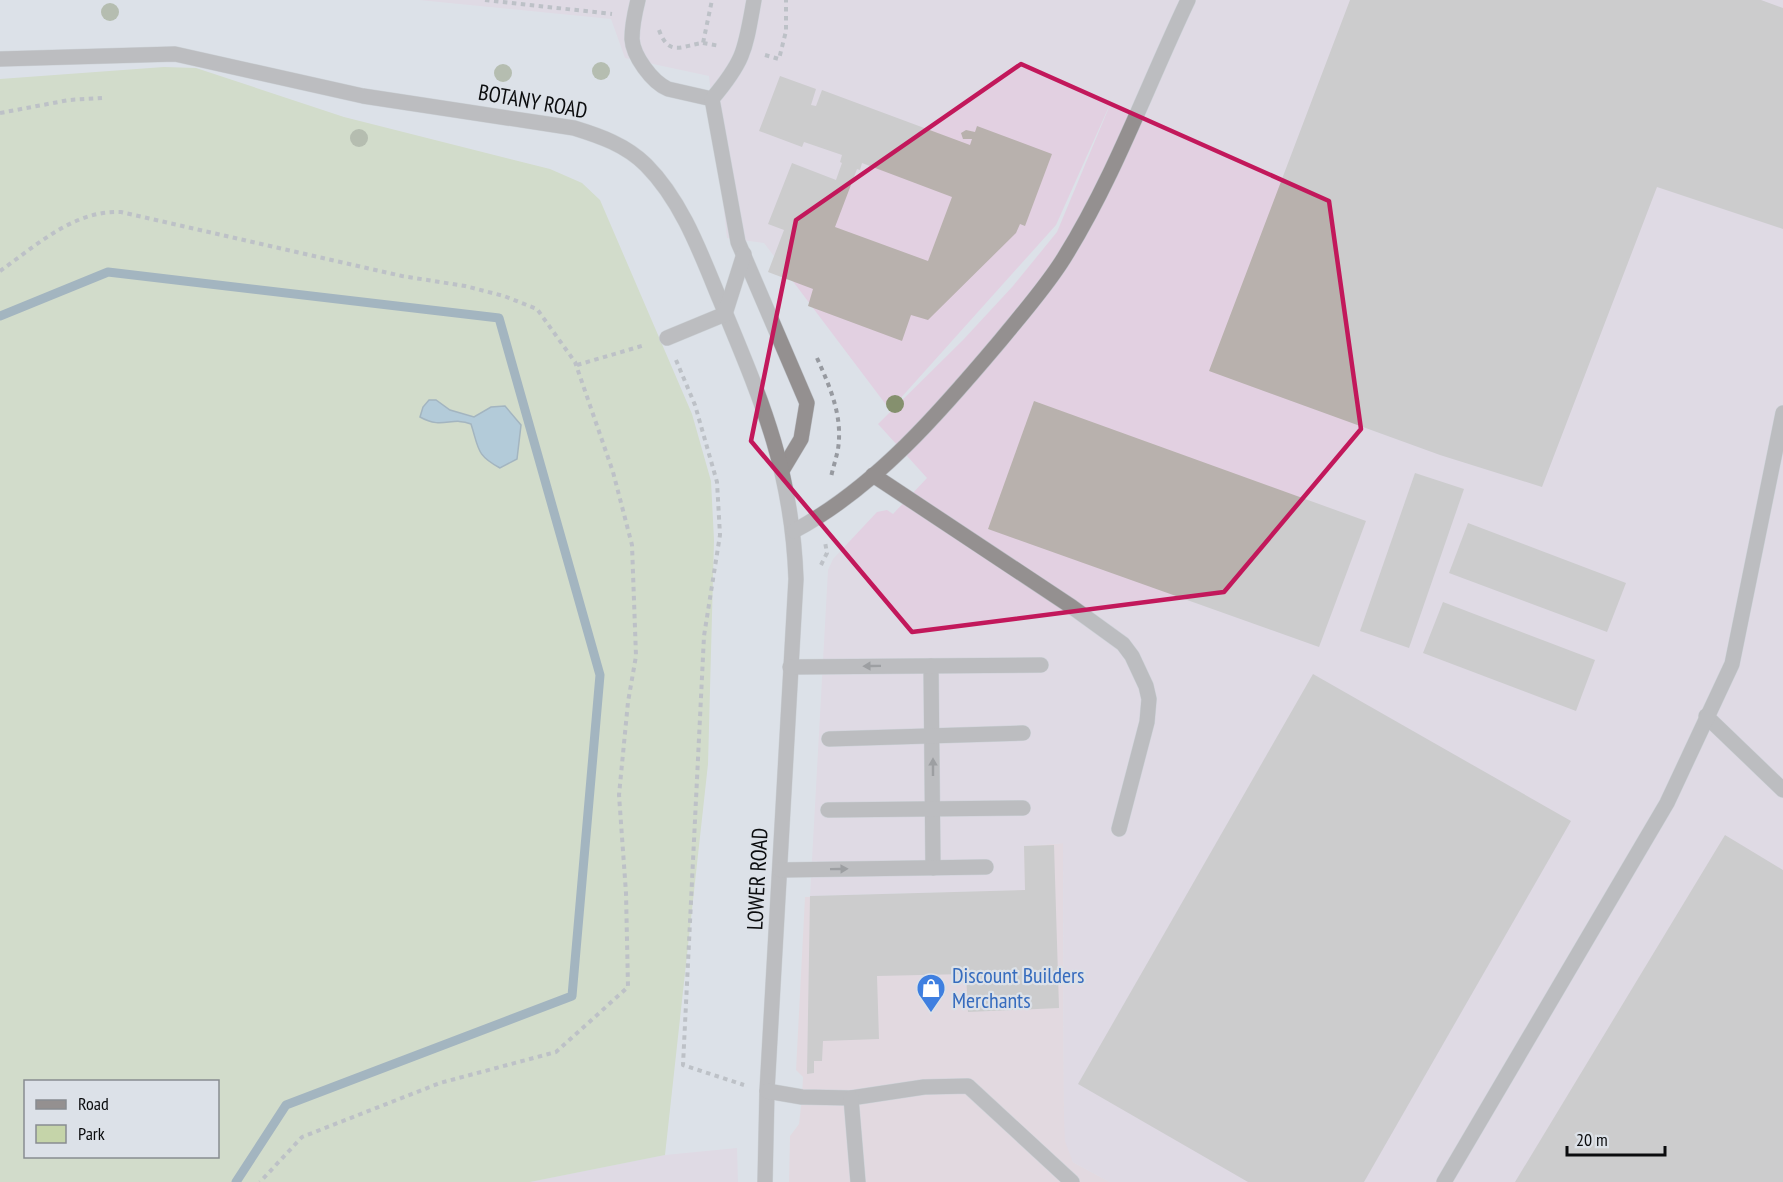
<svg xmlns="http://www.w3.org/2000/svg" width="1783" height="1182" font-family="'PT Sans Narrow',sans-serif">
<rect width="100%" height="100%" fill="#dce1e8"/>
<path fill="#e8cfd8" d="M1063 843 1064 1115 1073 1162 1110 1182H789L790 1136 799 1124 802 1097 803 1077 796 1070 805 897 1024 890V846Z"/>
<g fill="#e2d0e1">
<path d="M419 0H1783V1182H1110L1073 1162 1065 1141 1064 1115 1063 843 1024 846 1025 890 810 896 828 570 833 559 877 512 887 510 893 514 927 478 878 424 963 340 1013 286 1057 232 1115 93 1056 225 890 410 764 243 727 238 709 76 625 58 611 19Z"/>
<path d="M737 1148 738 1182H530L665 1155Z"/>
</g>
<path fill="#c5d4a9" fill-rule="evenodd" d="M164 67 196 68 344 117 550 169 582 183 600 200 692 414 711 481 714 540 708 764 665 1155 530 1182H0V79ZM26 1082H218V1156H26Z"/>
<path fill="#82afc8" stroke="#5e7e90" stroke-width="1.5" d="M429 400H436L450 410 474 417 491 407 505 406 521 425 517 459 500 468C476 455 479 449 471 424 451 416 443 430 420 417L423 407Z"/>
<g fill="none" stroke-linecap="round" stroke-linejoin="round">
<path stroke="#5e7e90" stroke-width="9" d="M0 316 108 272 499 318 600 675 572 996 286 1105 236 1182"/>
</g>
<g fill="#b8b1ad" fill-rule="evenodd">
<path d="M1350 0H1761L1783 8V229L1657 187 1542 487 1440 455 1209 371Z"/>
<path d="M780 76 816 89 811 105 816 106 822 90 970 145 972 139H963L961 133 966 130 975 132 977 126 1052 154 1025 226 1020 224 1016 233 928 320 911 315 902 341 808 306 813 289 768 272 784 230 768 224 792 163 836 180 842 163 840 162 842 155 804 142 802 147 759 131ZM862 163 952 197 928 261 835 227 857 169 860 170Z"/>
<path d="M1034 401 1366 521 1319 647 988 529Z"/>
<path d="M1415 473 1464 489 1409 648 1360 631Z"/>
<path d="M1468 523 1626 583 1607 632 1449 573Z"/>
<path d="M1443 602 1595 660 1576 711 1423 653Z"/>
<path d="M1313 674 1571 821 1364 1182H1248L1078 1084Z"/>
<path d="M1725 835 1783 870V1182H1515Z"/>
<path d="M1054 845 1059 1008 968 1012 966 974 877 976 879 1039 823 1041 822 1061H814V1073L807 1074 810 896 1025 890 1024 846Z"/>
</g>
<g fill="none" stroke-linecap="round" stroke-linejoin="round">
<g stroke="#bbbfc5" stroke-width="16">
<g id="minor">
<path d="M638 0C635 12 632 26 632 39 633 56 652 82 668 89L712 99"/>
<path d="M754 0C745 50 745 60 712 99L738 242 807 403 801 439 783 469"/>
<path d="M0 59 175 54 363 96 574 128C600 136 626 145 646 165 682 201 701 254 720 300 761 399 792 469 796 579L767 1091 765 1182"/>
<path d="M667 338 725 314 744 254"/>
<path d="M873 475 1072 607 1123 644 1132 656 1146 686 1149 699 1147 722 1119 829"/>
<path d="M794 531C876 487 941 411 1000 341 1022 314 1046 287 1064 258 1115 176 1147 86 1188 0"/>
<path d="M931 666 933 868"/>
<path d="M790 667 1041 665"/>
<path d="M1706 716 1783 790"/>
<path d="M829 739 1023 733"/>
<path d="M828 810 1023 808"/>
<path d="M781 870 986 867"/>
<path d="M767 1091 802 1097 851 1098 924 1087 968 1086 1072 1182"/>
<path d="M851 1098 858 1182"/>
<path d="M1444 1182 1667 803 1732 664 1783 413"/>
</g>
</g>
<g stroke="#979aa0" stroke-width="4" stroke-dasharray="4.5 4.5" stroke-linecap="butt">
<path d="M485 0 612 14"/>
<path d="M659 30C669 58 683 45 703 43L712 0"/>
<path d="M703 43 720 46"/>
<path d="M765 55 779 59 786 31V0"/>
<path d="M0 113 69 100 102 98"/>
<path d="M0 271C37 245 74 210 121 212L402 276 465 286 504 296 537 309 575 362 613 472 632 545 636 656 628 702 619 795 626 893 628 987 556 1052 440 1083 302 1137 260 1182"/>
<path d="M817 358C830 387 843 416 838 449 836 459 833 468 831 477"/>
<path d="M676 360 695 405 717 482 720 535 704 636 683 1065 744 1085"/>
<path d="M577 365 645 345"/>
<path d="M821 565 827 553 825 542"/>
</g>
<use href="#minor" stroke="#949090" stroke-width="15"/>
</g>
<g fill="#85906e">
<circle cx="110" cy="12" r="9"/>
<circle cx="601" cy="71" r="9"/>
<circle cx="503" cy="73" r="9"/>
<circle cx="359" cy="138" r="9"/>
<circle cx="895" cy="404" r="9"/>
</g>
<defs><path id="oneway-solid" d="M-6-.8H1V-3.2L6.5 0L1 3.2V.8H-6Z" transform="scale(1.5)"/></defs>
<g fill="#504e4f">
<use href="#oneway-solid" transform="translate(872 666) rotate(179)"/>
<use href="#oneway-solid" transform="translate(933 767) rotate(-90)"/>
<use href="#oneway-solid" transform="translate(839 869) rotate(-1)"/>
</g>
<path d="M0 0H1783V1182H0ZM1021 64 1329 201 1361 429 1224 592 912 632 751 441 796 220Z" fill="#dce1e8" fill-opacity=".55" fill-rule="evenodd"/>
<path fill="none" stroke="#c2185b" stroke-width="4.5" stroke-linejoin="round" d="M1021 64 1329 201 1361 429 1224 592 912 632 751 441 796 220Z"/>
<defs>
<g id="shop-pin" transform="scale(1.5)"><path d="M0 17L-7.5 6A9.5 9.5 0 1 1 7.5 6Z" fill="#3f7fe0" stroke="#dce1e8"/><path d="M-5-2.5h2.3a2.7 3.5 0 0 1 5.4 0H5L5.5 6h-11ZM-1.5-2.5h3a1.5 2.3 0 0 0-3 0Z" fill="#fff"/></g>
</defs>
<g fill-rule="evenodd">
<use href="#shop-pin" x="931" y="988"/>
</g>
<g text-anchor="middle" dominant-baseline="central" stroke-width="4.5" stroke-linejoin="round" paint-order="stroke">
<g font-size="22" fill="#0b0c0e" stroke="#dce1e8">
<text transform="translate(533 101) rotate(10)">BOTANY ROAD</text>
<text transform="translate(757 879) rotate(-87)">LOWER ROAD</text>
</g>
<g font-size="22" fill="#366cbe" stroke="#dce1e8" text-anchor="start">
<text x="952" y="975">Discount Builders<tspan x="952" dy="25">Merchants</tspan></text>
</g>
</g>
<rect x="24" y="1080" width="195" height="78" fill="#dce1e8" stroke="#888c91" stroke-width="1.5"/>
<rect x="36" y="1100" width="30" height="9" fill="#949090" stroke="#888c91" stroke-width="1.5"/>
<text x="78" y="1110" font-size="18" fill="#0b0c0e">Road</text>
<rect x="36" y="1125" width="30" height="18" fill="#c5d4a9" stroke="#888c91" stroke-width="1.5"/>
<text x="78" y="1140" font-size="18" fill="#0b0c0e">Park</text>
<path d="M1567 1146v9h98v-9" fill="none" stroke="#0b0c0e" stroke-width="3"/>
<text x="1576" y="1146" font-size="18" fill="#0b0c0e" stroke="#dce1e8" stroke-width="4.5" paint-order="stroke">20 m</text>
</svg>
